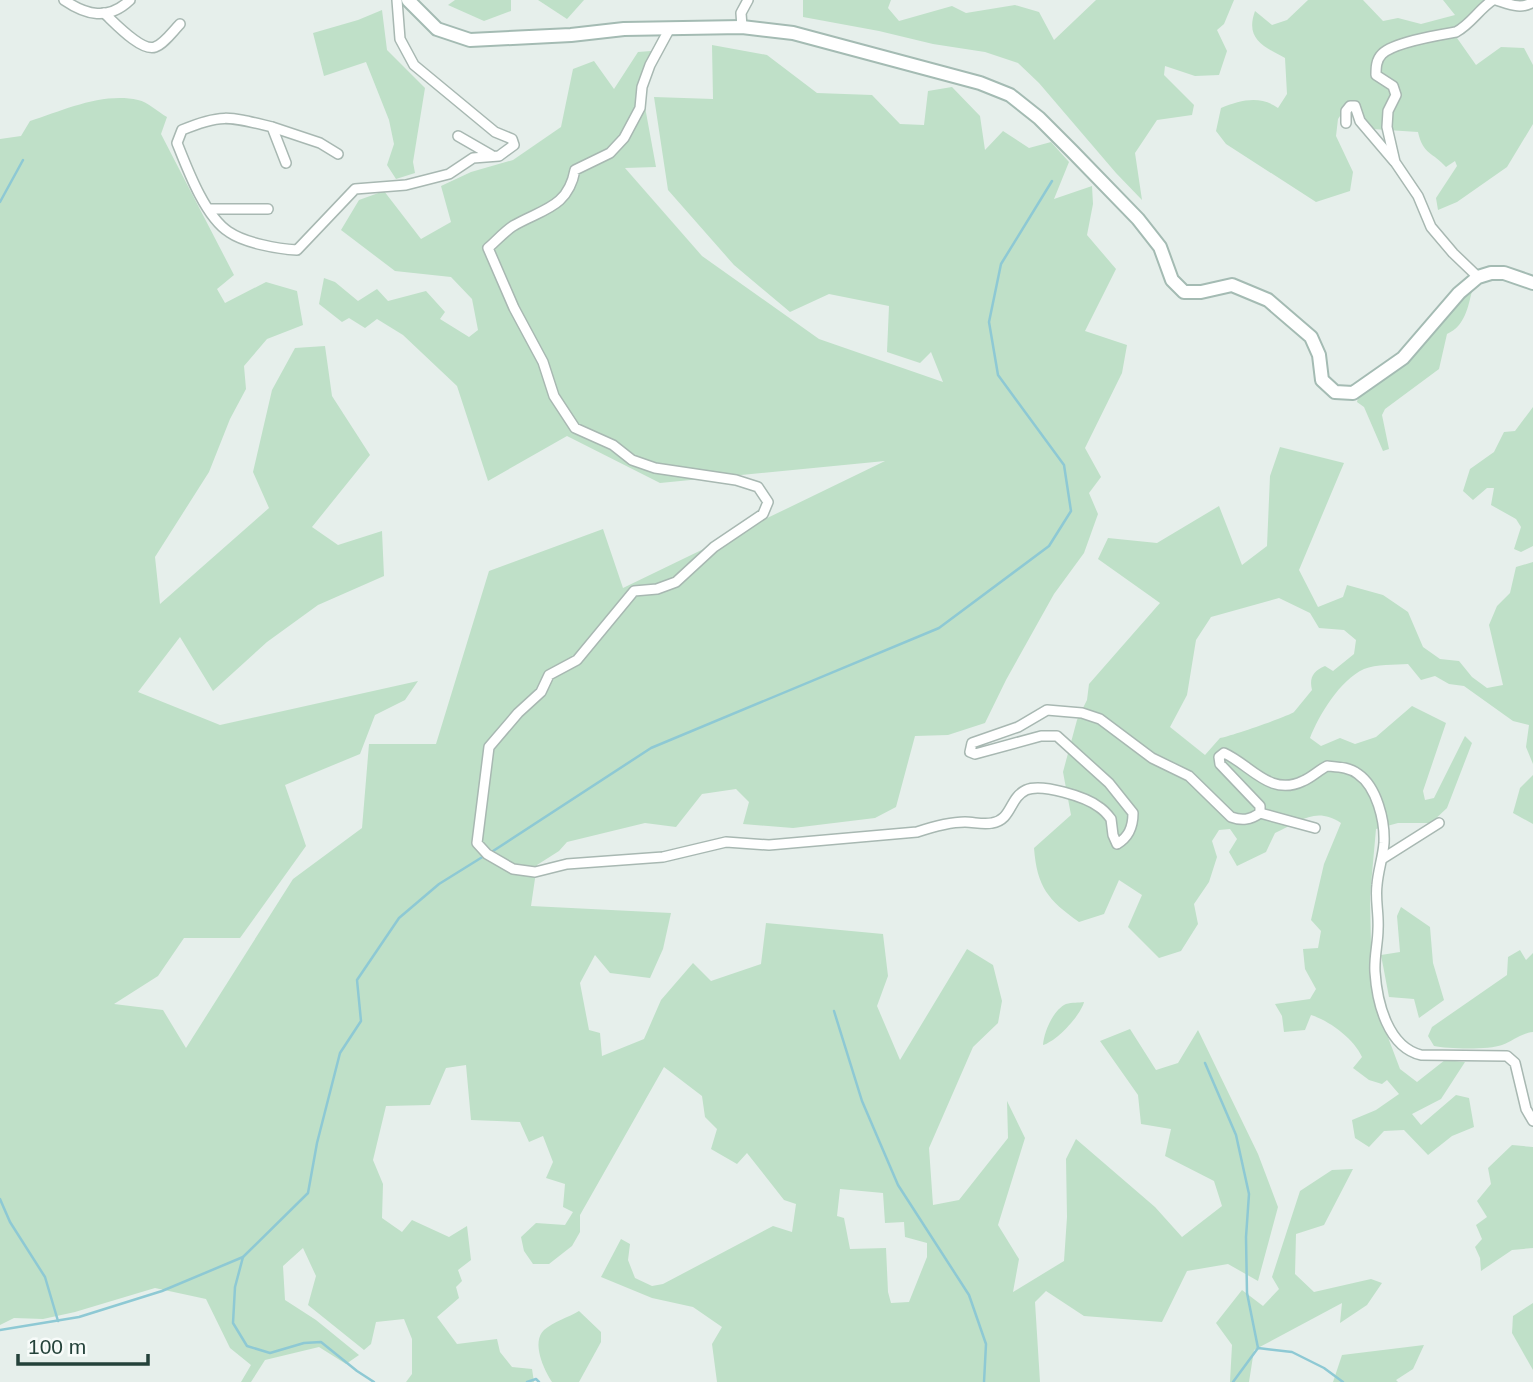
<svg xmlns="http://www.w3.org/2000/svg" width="1533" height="1382" font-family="Arial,sans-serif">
<rect width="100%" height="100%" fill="#e6efeb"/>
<g fill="#bfe0c8" fill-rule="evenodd">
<path d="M455 0H511V11L484 21 448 5Z"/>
<path d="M538 0H584L567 19Z"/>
<path d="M803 0H891L888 8 899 21 952 6 966 13 1015 5 1039 12 1054 40 1096 0H1234L1224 24 1217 30 1227 51 1219 75 1195 76 1165 66 1164 75 1194 105 1192 115 1157 120 1135 153 1142 200 1116 173 1039 83 1018 63 985 52 933 44 879 31 803 17Z"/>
<path d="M1308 0H1363L1383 21 1398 18 1421 24 1455 15 1443 0H1484L1464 23 1457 38 1476 65 1501 47 1524 48 1533 65V124L1507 167 1457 202 1438 210 1436 198 1457 166 1455 161 1446 167C1433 152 1423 155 1418 132L1372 129 1349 103 1338 119 1336 136 1353 172 1350 191 1316 202 1226 144 1216 131 1221 108C1241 100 1260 95 1278 108L1287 94 1285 58C1263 46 1245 39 1255 11L1272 25 1287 20Z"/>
<path d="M382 10 387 50 425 88 413 162 415 173 396 179 387 165 394 144 389 120 366 62 324 76 313 33 358 20Z"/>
<path d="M712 45 767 55 817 93 872 95 900 124 924 125 928 91 952 87 980 116 985 150 1003 131 1029 148 1051 142 1069 162 1054 199 1092 186 1093 204 1087 235 1116 269 1085 331 1127 345 1122 373 1085 448 1101 477 1089 493 1098 514 1084 553 1054 594 1006 680 985 723 948 735 915 736 896 807 875 818 793 828 743 824 749 802 736 789 702 794 676 827 645 823 567 842 559 851 537 865 531 906 671 913 663 949 650 978 610 973 595 955 580 983 589 1030 600 1033 602 1056 644 1039 661 1000 693 963 711 981 761 964 766 923 883 934 888 976 877 1006 900 1060 967 949 993 965 1002 1001 998 1023 973 1047 929 1148 933 1205 959 1200 1008 1138 1007 1101 1025 1138 998 1225 1019 1259 1013 1292 1064 1261 1067 1217 1066 1159 1076 1139 1155 1207 1182 1237 1222 1206 1214 1181 1165 1156 1171 1129 1141 1124 1138 1095 1100 1041 1130 1029 1156 1070 1178 1063 1198 1030 1258 1154 1278 1207 1258 1281 1228 1264 1187 1271 1162 1322 1084 1316 1046 1291 1035 1302 1040 1382H717L712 1344 722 1327 693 1307 652 1298 601 1277 621 1239 630 1244 628 1260 635 1278 652 1286 663 1284 773 1226 792 1232 796 1204 784 1200 747 1153 737 1164 711 1149 717 1129 705 1117 702 1096 664 1067 580 1215V1232L572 1246 549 1264H533L524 1251 521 1237 536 1223 565 1225 573 1212 563 1207 565 1184 546 1178 553 1162 543 1136 529 1142 520 1122 471 1120 466 1065 446 1068 430 1105 386 1106 373 1160 383 1184 382 1218 402 1232 412 1220 449 1237 467 1226 471 1260 458 1270 462 1281 456 1287 459 1298 437 1317 457 1344 497 1339 500 1352 512 1367 532 1369 534 1382H406L412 1374V1339L404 1319 376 1322 371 1344 364 1350 308 1305 316 1276 303 1248 283 1266 285 1300 316 1320 359 1355 346 1364 319 1347 265 1360 251 1382H241L251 1365 230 1348 206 1299 155 1288 75 1312 43 1319 14 1318 0 1325V139L21 136 30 121C64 110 103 92 138 100 148 102 158 112 167 117L161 134 234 275 217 289 225 303 266 282 297 291 303 325 267 339 244 366 246 389 230 419 209 472 155 557 160 604 269 508 253 472 272 390 295 348 325 346 332 396 370 455 312 527 338 545 382 531 384 576 318 605 267 642 213 691 180 637 138 692 220 725 418 681 405 700 375 715 360 754 285 785 306 846 240 938H184L158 976 114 1004 163 1010 186 1048 293 879 362 828 369 744H436L489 571 603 529 623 588 885 461 660 483 567 436 488 481 457 386 403 335 377 319 365 328 349 318 342 322 319 304 324 278 335 282 358 301 377 289 388 301 426 291 445 312 440 319 469 337 478 330 472 299 451 277 395 271 341 230 359 200 384 191 421 239 451 222 441 186 471 172 513 160 561 127 573 69 594 61 614 89 638 52 651 51 643 96 656 167 625 168 702 256 819 339 943 382 931 352 920 363 887 352 889 306 829 294 790 312 734 265 668 190 654 97 713 99ZM840 1189 883 1193 885 1223 904 1222 905 1237 927 1243V1257L909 1302 891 1303 888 1292 886 1248 850 1249 844 1218 837 1216Z"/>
<path d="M1472 291C1468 307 1465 326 1447 334L1439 369 1385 409 1382 415 1389 449 1383 451 1364 407 1357 402 1359 394 1462 297Z"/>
<path d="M1533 407V546L1521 552 1514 549 1521 527 1516 519 1491 505 1494 488H1487L1473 500 1463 491 1470 469 1494 452 1504 432 1515 431Z"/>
<path d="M1280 447 1344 463 1299 570 1318 607 1343 597 1347 585 1383 595 1408 612 1423 647 1440 659 1459 661 1472 677 1487 688 1503 685 1489 625 1497 606 1510 593 1516 567 1533 562V764L1526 747 1529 725 1513 721 1464 686 1449 684 1435 676 1421 680 1408 664C1395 665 1376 664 1364 669 1340 680 1319 715 1310 738L1321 746 1340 738 1355 744 1376 737 1412 706 1446 723 1423 791 1425 800 1434 798 1465 736 1472 743 1447 808 1431 823H1398L1376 829 1370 896 1372 995 1400 1069 1417 1082 1445 1060 1465 1062 1441 1099 1412 1114 1421 1125 1456 1095 1469 1098 1474 1127 1452 1136 1428 1155 1404 1130 1384 1131 1369 1147 1355 1138 1352 1120 1376 1110 1399 1094 1387 1080 1382 1084 1369 1080 1353 1068 1362 1057C1354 1039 1330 1021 1311 1015L1305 1030 1284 1032 1282 1016 1275 1004 1310 999 1316 989 1305 969 1303 949 1318 948 1321 931 1311 920 1324 864 1341 823C1315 806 1300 822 1275 833L1266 852 1237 866 1229 852 1237 839 1230 829 1219 830 1212 841 1217 857 1209 882 1194 904 1198 924 1181 951 1159 958 1128 927 1142 895 1119 880 1104 914 1079 922C1048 900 1037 887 1034 848L1071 815 1063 772 1077 720 1087 700 1089 684 1160 603 1098 559 1108 538 1157 543 1219 506 1242 565 1267 546 1270 476ZM1279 598 1310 613 1319 628 1344 630 1356 640 1354 654 1333 671 1325 666C1313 671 1309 678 1312 690 1306 697 1300 705 1294 712 1289 716 1228 737 1220 738L1205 755 1170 727 1187 695 1196 640 1211 617Z"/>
<path d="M1533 775V824L1513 813 1520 788Z"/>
<path d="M1401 907 1430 927 1433 963 1444 1000 1419 1018 1414 999 1389 997 1381 955 1400 952 1397 916Z"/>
<path d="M1520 950 1526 960 1533 953V1032C1521 1033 1513 1041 1502 1045 1489 1050 1448 1049 1434 1046L1428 1036 1432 1027 1507 975 1508 957Z"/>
<path d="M1084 1002C1081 1015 1056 1042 1043 1045 1044 1032 1053 1010 1066 1004 1072 1002 1079 1003 1084 1002Z"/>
<path d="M1512 1145 1533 1147V1248L1512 1250 1481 1271 1480 1258 1475 1247 1482 1239 1476 1225 1487 1217 1477 1201 1491 1184 1488 1168Z"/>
<path d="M1353 1169 1324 1225 1296 1234 1295 1274 1314 1292 1371 1279 1382 1283 1367 1305 1340 1323 1342 1303 1254 1350 1249 1382H1230L1232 1345 1216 1323 1242 1290 1263 1306 1279 1289 1272 1277 1300 1191 1332 1170Z"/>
<path d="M1533 1303V1370L1512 1333 1513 1316Z"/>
<path d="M579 1311 601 1332V1342L579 1382H552C544 1370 531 1342 544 1330 553 1322 569 1317 579 1311Z"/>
<path d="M1424 1345 1413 1369 1396 1380 1398 1382H1333L1342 1355Z"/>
</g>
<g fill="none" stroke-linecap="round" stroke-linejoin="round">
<g stroke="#8ec9d4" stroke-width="2.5">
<path d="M0 202 23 160"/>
<path d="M490 853 651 748 939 628 1049 546 1071 511 1064 465 998 375 989 322 1001 264 1052 181"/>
<path d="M834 1011 862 1101 898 1185 969 1295 986 1344 984 1382"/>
<path d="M1205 1063 1236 1135 1249 1194 1246 1237 1247 1293 1258 1348"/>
<path d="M0 1199 10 1222 45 1277 58 1321"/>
<path d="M243 1257 235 1287 233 1323 247 1346 270 1353 304 1343 321 1342 357 1371 374 1382"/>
<path d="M0 1330 79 1317 162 1291 243 1257 308 1193 317 1143 340 1053 361 1021 357 980 399 918 439 884 484 856"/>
<path d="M527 1382 536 1379 539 1382"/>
<path d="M1233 1382 1258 1348 1292 1352 1324 1368 1343 1382"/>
</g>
<g stroke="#a8b8b2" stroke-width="12">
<g id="minor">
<path d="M64 0C86 15 108 21 130 0"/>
<path d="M1496 0C1509 4 1521 10 1533 2"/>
<path d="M104 13C113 21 141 52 155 47 164 44 173 31 180 24"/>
<path d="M742 27 741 13 748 0"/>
<path d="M670 28 650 65 642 87 640 108 624 138 610 153 575 170C568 208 542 209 513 226 504 232 496 241 488 248L514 308 543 362 554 396 575 428 613 445 632 460 655 468 736 480 758 487 768 502 763 514 714 547 676 582 657 589 634 591 577 660 549 675 541 692 518 713 489 747 477 843 487 854 513 869 535 872 567 864 663 857 726 842 769 845 917 832C932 827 948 822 965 822 974 822 983 825 992 823 1012 820 1009 798 1026 790 1042 783 1086 797 1099 807 1104 810 1108 815 1111 819L1113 835 1117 844C1129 837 1133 827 1133 813L1109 783 1057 736H1041L975 754 970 752 972 743 1018 727 1047 710 1082 713 1100 719 1152 758 1189 776 1231 817C1242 821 1250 820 1260 813V806L1220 764 1219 757 1224 753C1251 765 1270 797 1303 781 1311 778 1319 770 1327 766 1337 767 1349 767 1358 774 1377 787 1385 821 1384 843 1383 857 1378 871 1377 885 1375 899 1379 914 1378 929 1378 943 1374 957 1375 972 1377 1003 1388 1047 1421 1055L1507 1056 1515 1063 1526 1109 1533 1121"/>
<path d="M1346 123V111L1350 106H1355L1360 121 1394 161"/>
<path d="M272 127 320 143 338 154"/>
<path d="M458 136 491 155"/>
<path d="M286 163 272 127C231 117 222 113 182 130L177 143C187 168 205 217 229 232 245 243 278 249 297 250L355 189 406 185 449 174 473 158 499 156 514 145 512 139 495 132 414 65 400 39 397 0"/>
<path d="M209 209H268"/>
<path d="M1478 277 1453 253 1431 227 1418 196 1395 162 1387 127 1388 111 1396 95 1393 86 1376 75C1376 68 1376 60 1382 54 1394 42 1439 35 1456 32 1471 24 1479 9 1493 0"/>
<path d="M1260 813 1315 828"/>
<path d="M1382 859 1439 823"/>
</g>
</g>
<g stroke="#a4bbb3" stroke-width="16">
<path id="secondary" d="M408 0 437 29 470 40 571 35 624 29 742 27 793 33 980 83 1010 95 1039 118 1072 151 1138 219 1160 247 1172 280 1184 292H1201L1232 285 1268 300 1311 337 1319 355 1322 380 1335 392 1353 393 1403 358 1459 293 1478 277 1491 273H1504L1533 283"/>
</g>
<use href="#minor" stroke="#fff" stroke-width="9"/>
<use href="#secondary" stroke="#fff" stroke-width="12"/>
</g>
<path d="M18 1354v10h130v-10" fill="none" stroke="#24423a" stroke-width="3.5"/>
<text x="28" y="1354" font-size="21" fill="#24423a" stroke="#f7fbf9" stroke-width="5" paint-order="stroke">100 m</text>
</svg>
